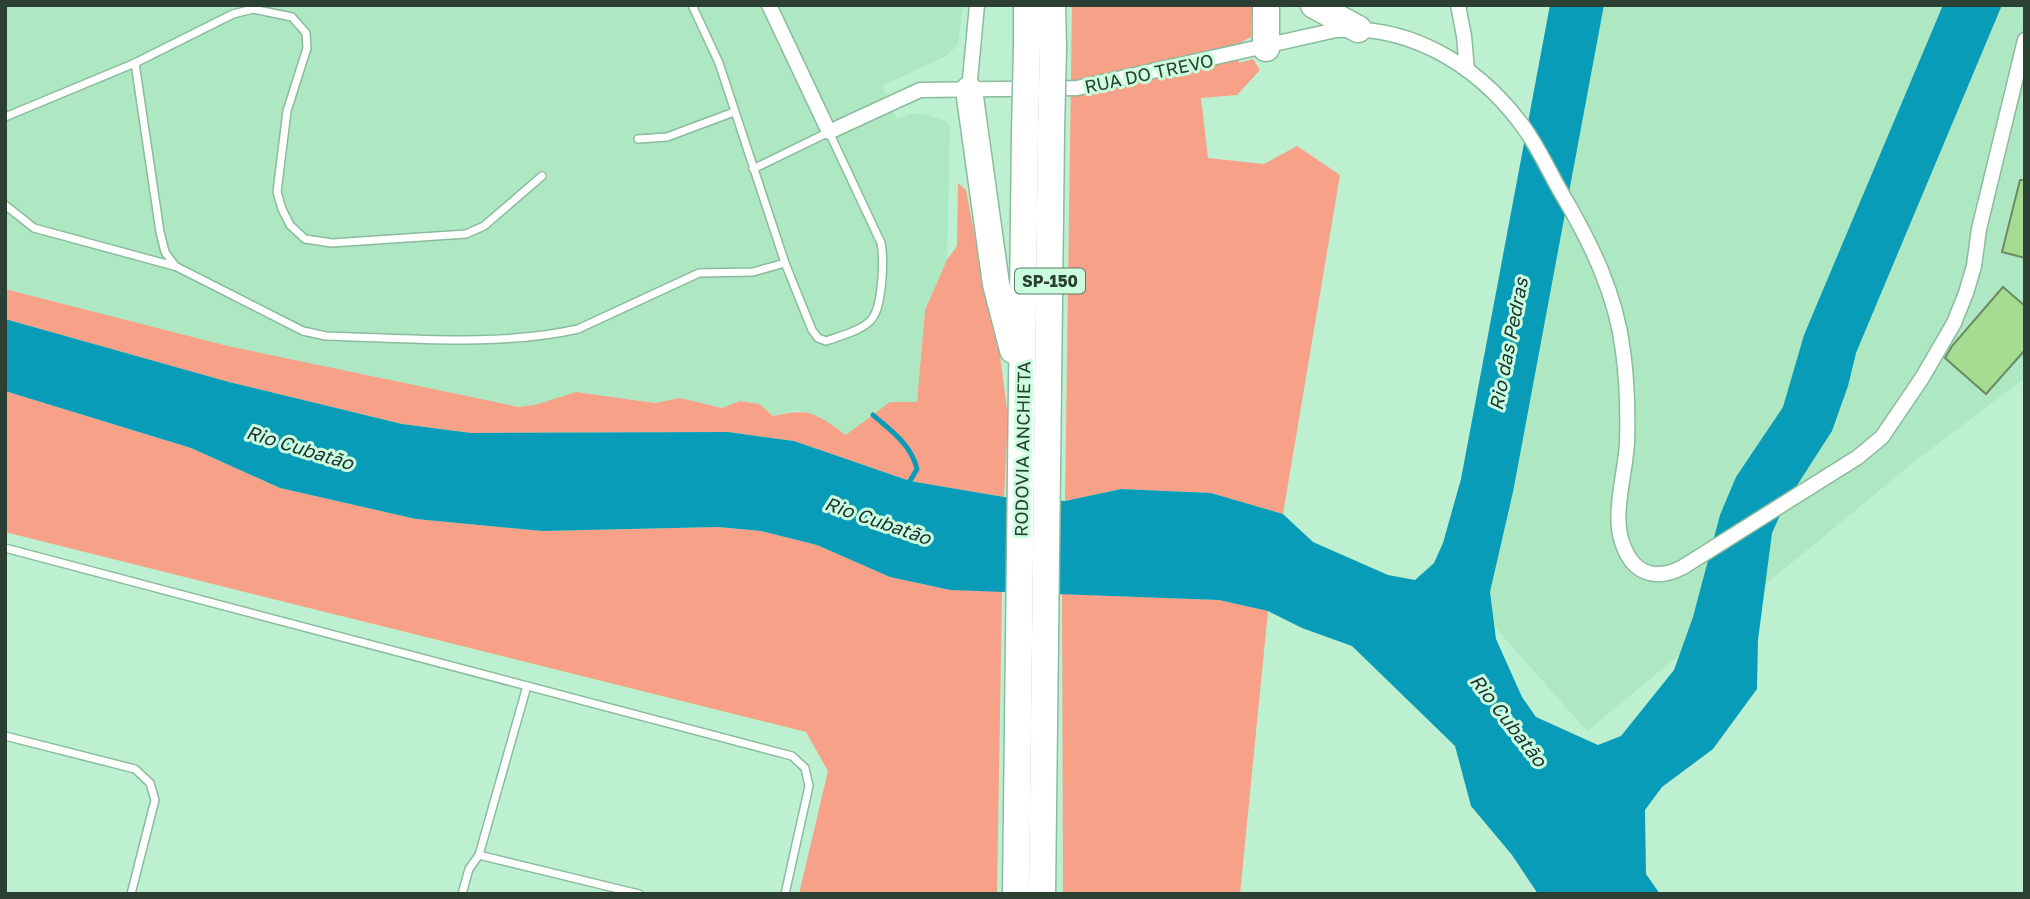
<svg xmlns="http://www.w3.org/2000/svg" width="2030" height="899" font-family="'Golos Text',sans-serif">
<rect width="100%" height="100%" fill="#bdf0d0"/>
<g fill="#ade8c3">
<path d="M5 5H963L958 43 954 49 946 56 882 86 897 119 910 114H924L947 122 950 128 947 260 925 310 917 402 846 435 820 417 796 410 773 416 759 404 740 401 722 408 680 398 656 403 576 392 535 405 520 407 228 346 5 289Z"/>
<path d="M1604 5H2025V378L1914 462 1587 731 1493 625 1490 592 1513 492Z"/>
</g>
<g fill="#f7a188">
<path d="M1072 5H1252L1251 37 1236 45 1239 63 1253 59 1260 70 1237 95 1201 98 1208 158 1264 164 1297 146 1340 175 1283 514 1211 493 1121 489 1065 501Z"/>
<path d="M958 183 966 190 984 285 998 340 1008 417 1004 497 910 481 794 441 728 432 471 433 402 424 229 382 5 319V289L228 346 519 407 535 405 576 392 655 403 680 398 722 408 740 401 759 404 773 416C810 407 817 414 846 435L890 402H917L925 310 947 260 957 246Z"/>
<path d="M5 391 191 448 280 488 416 519 542 531 718 527 761 531 817 545 890 577 950 590 1002 591 997 894H799L828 771 806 732 5 532Z"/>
<path d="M1062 594 1219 600 1268 611 1240 894H1063Z"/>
</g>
<path fill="#099cb9" d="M1550 5H1604L1513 492 1490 592 1496 639 1522 697 1536 717 1598 745 1621 736 1674 670 1693 617 1720 515 1736 477 1783 407 1804 335 1943 5H2002L1856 353 1848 386 1832 431 1785 504 1772 533 1758 640 1757 689 1713 749 1662 787 1645 810 1646 874 1660 894H1538L1512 855 1471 806 1455 746 1352 646 1302 628 1268 611 1219 600 950 590 890 577 817 545 761 531 718 527 542 531 416 519 280 488 191 448 5 391V319L229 382 402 424 471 433 728 432 794 441 910 481 1004 497 1065 501 1121 489 1211 493 1283 514 1313 542 1388 575 1415 580 1434 563 1443 543 1461 479Z"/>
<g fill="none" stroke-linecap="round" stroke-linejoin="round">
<path stroke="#099cb9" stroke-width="5" d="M873 415C891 431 911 444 917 469L910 481 905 484"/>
</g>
<g fill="#a6db92" stroke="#6d8a62" stroke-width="2">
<path d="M2020 180H2025V258L2002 252Z"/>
<path d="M2003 287 2025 306V350L1986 394 1945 358 1952 346Z"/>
</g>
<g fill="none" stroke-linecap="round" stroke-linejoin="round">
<g stroke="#8abb9d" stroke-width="10">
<g id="service">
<path d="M692 5 719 63 785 263 812 330 818 338 826 341C840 336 861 331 871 320 883 307 884 259 881 243L829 132 753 169"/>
<path d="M135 63 160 232 165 252 175 266 303 331 326 336C407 338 499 347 578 329L699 273 753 272 785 263"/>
<path d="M5 117 135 63 233 14 253 9 292 17 306 33 307 48 287 111 277 192 282 209 290 225 305 239 332 243 466 234 484 226 542 176"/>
<path d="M638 139 667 137 734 112"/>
<path d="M5 205 34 228 174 266"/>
<path d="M5 548 792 756 805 768 809 786 785 894"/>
<path d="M5 736 135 769 150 783 155 800 131 894"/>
<path d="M479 855 639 894"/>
<path d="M462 894 469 869 479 855 527 686"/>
</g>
</g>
<g stroke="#8abb9d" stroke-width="17">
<g id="minor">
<path d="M769 5 829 132 920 90 1077 88 1336 30C1409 24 1475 64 1519 121 1536 142 1548 170 1562 194 1591 243 1616 294 1623 351 1627 381 1628 412 1627 442 1626 471 1612 514 1622 542 1632 573 1654 582 1683 567L1858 457 1882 437 1922 378 1954 323 1966 293 1974 266 1979 229 2025 40"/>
<path d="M1458 5 1464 36 1467 70"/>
<path d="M969 90 977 5"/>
</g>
</g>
<g stroke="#8abb9d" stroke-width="29">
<g id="motorway">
<path d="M1052 5 1053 47"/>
<path d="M1314 5 1358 29"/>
<path d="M1027 47V5"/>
<path d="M1266 48V5"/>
<path d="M969 90 996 284 1013 350"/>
<path d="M1016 894 1025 132"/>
<path d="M1042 894 1051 130"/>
</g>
</g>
<use href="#service" stroke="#fff" stroke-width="7"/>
<use href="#minor" stroke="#fff" stroke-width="14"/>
<use href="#motorway" stroke="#fff" stroke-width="26"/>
<g stroke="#8abb9d" stroke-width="29" stroke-linecap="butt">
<g id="motorway-bridge">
<path d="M1051 130 1053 47"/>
<path d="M1025 132 1027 47"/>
</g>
</g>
<use href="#motorway-bridge" stroke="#fff" stroke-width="26"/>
</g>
<g text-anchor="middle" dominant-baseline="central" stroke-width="6" stroke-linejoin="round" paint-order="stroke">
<rect fill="#cafedd" stroke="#5b7866" stroke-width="2" x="1015" y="268.5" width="70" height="25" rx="5"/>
<g font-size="16" font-weight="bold" fill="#2b3f33">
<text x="1050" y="281">SP-150</text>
</g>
<g font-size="18" fill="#2b3f33" stroke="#cafedd">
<text transform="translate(1149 73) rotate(-12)">RUA DO TREVO</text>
<text transform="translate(1022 449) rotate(-89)">RODOVIA ANCHIETA</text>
</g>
<g font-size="19" font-style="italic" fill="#1c3137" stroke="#cafedd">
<text transform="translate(1508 344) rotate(-79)">Rio das Pedras</text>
<text transform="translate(300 447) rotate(17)">Rio Cubatão</text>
<text transform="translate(878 520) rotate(19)">Rio Cubatão</text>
<text transform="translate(1509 720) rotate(52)">Rio Cubatão</text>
</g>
</g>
<rect width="2030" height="899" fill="none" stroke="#2b3f33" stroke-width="14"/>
</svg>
